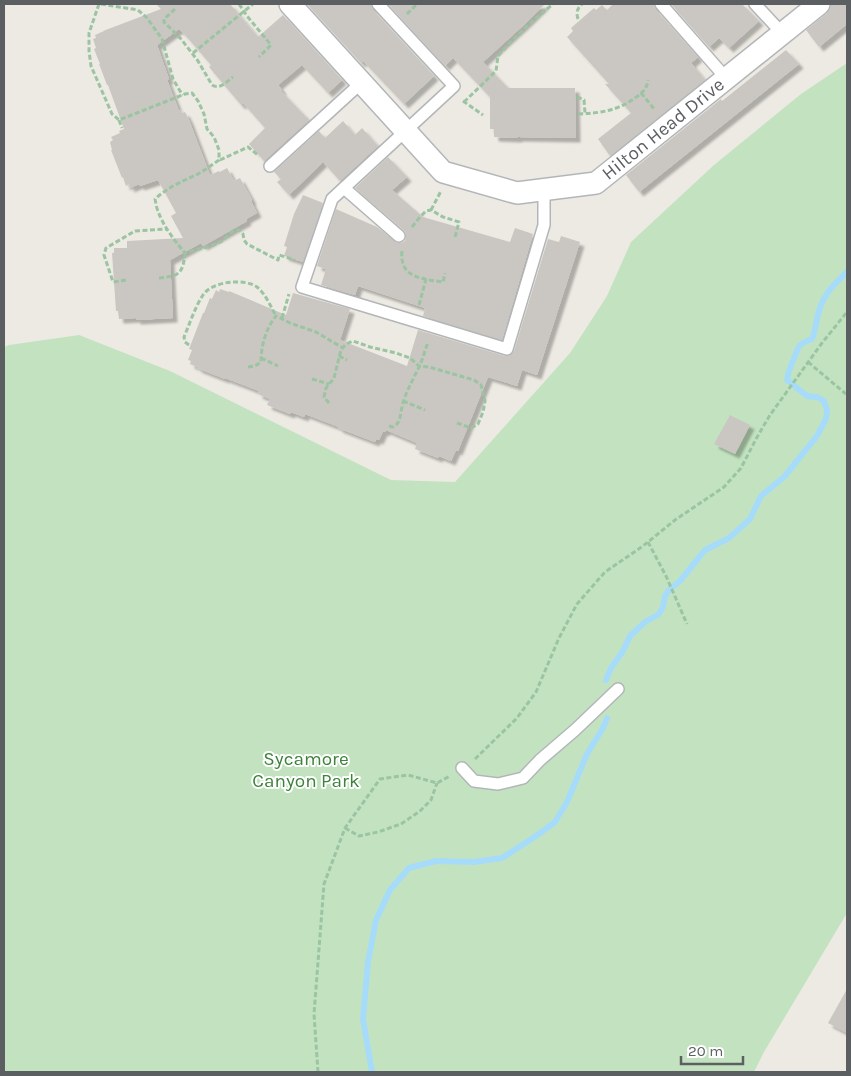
<svg xmlns="http://www.w3.org/2000/svg" width="851" height="1076" viewBox="0 0 851 1076" font-family="Karla,sans-serif">
  <style>
    .green { fill: #c3e3c0 }
    .lines { fill: none; stroke-linecap: round; stroke-linejoin: round }
    .stream { stroke: #a6dcfa; stroke-width: 6 }
    .building { fill: #cac7c2; filter: url(#shadow) }
    .lane-casing { stroke: #b3b6b9; stroke-width: 14 }
    .street-casing { stroke: #b3b6b9; stroke-width: 24 }
    .path { stroke: #9ac4a2; stroke-width: 3; stroke-dasharray: 5 2.5; stroke-linecap: butt }
    .lane { stroke: #fff; stroke-width: 11 }
    .street { stroke: #fff; stroke-width: 21 }
    .labels { text-anchor: middle; dominant-baseline: central; stroke-width: 4; stroke-linejoin: round; paint-order: stroke }
    .street-label { font-size: 19px; fill: #5b5f62; stroke: #fff }
    .park-label { font-size: 19px; fill: #3d823a; stroke: #fff }
  </style>
  <defs>
    <filter id="shadow"><feDropShadow dx="4.5" dy="4.5" stdDeviation="1" flood-color="#0004"/></filter>
  </defs>
  <rect width="100%" height="100%" fill="#edeae3"/>
  <path class="green" d="M847,63V913L764,1052L754,1072H4V347L9,345L79,335L170,371L391,480L455,482L570,353L607,296L631,242L714,165L801,94Z"/>
  <g class="lines">
    <g class="stream">
      <path d="M606,680L611,668L623,651L630,636L645,622L659,614L663,607L665,596L669,590L680,581L705,550L729,538L750,519L761,496L784,477L817,436L826,419L827,410L824,401L817,397L807,396L787,380C788,372 789,370 792,363C799,348 795,345 812,339C816,329 816,320 819,311C823,295 835,283 847,272"/>
      <path d="M372,1072L363,1019L368,962L376,920L390,890L409,868L436,861L474,862L502,858L536,836L555,822L567,802L587,754L603,728L607,718"/>
    </g>
  </g>
  <g class="building">
    <path d="M156,4H230L258,37L283,15L342,80L328,93L302,65L278,85L282,90L281,91L309,120L264,161L249,144L265,128L243,103L241,105L209,67L211,65L186,36L179,29L157,45L169,79L167,80L179,111L181,110L182,113L185,112L189,120L210,175L219,171L220,172L227,168L234,181L240,178L252,200L251,201L257,213L246,219L247,221L203,246L201,243L170,260L173,318L136,320V318L119,319L118,311H116L112,253H114V248H127V241L183,238L171,216L176,213L158,180L140,186L139,184L130,188L129,184L126,186L123,177L122,178L111,150H112L110,142L113,140L111,137L120,133L119,131L124,129L108,85H107L99,64H100L94,49L96,48L93,39L96,38L95,35L104,31H103L161,9Z"/>
    <path d="M307,4H371L372,9L434,76L404,104L363,61L361,63Z"/>
    <path d="M388,4H545L527,22L483,62L508,88H575L576,138L518,137V138L494,137V129H490V97L453,58L445,66Z"/>
    <path d="M613,4H654L655,9L698,57L691,63L705,80L610,156L598,139L631,113L605,84H609L567,37L573,31L571,28L594,8L596,10L602,5L607,10Z"/>
    <path d="M671,4H742L759,21L729,48L719,38L709,47Z"/>
    <path d="M831,4H847V24L819,47L806,30L827,13L830,9Z"/>
    <path d="M786,50L799,64L639,192L626,175L721,99L722,101Z"/>
    <path d="M343,121L355,135L362,128L378,146L340,181L323,162L289,195L277,182L281,179L274,172L319,131L325,138Z"/>
    <path d="M388,157L407,177L392,190L423,217L510,242L515,228L533,234L502,340L423,316L425,308L358,286L355,295L321,285L326,269L317,266L336,209L377,227L397,243H401L405,241L406,234L404,230L355,188Z"/>
    <path d="M303,195L323,203L303,262L284,256L287,247L284,246L294,214Z"/>
    <path d="M561,236L580,242L537,375L522,370L517,386L488,377L458,451L456,450L451,461L439,456L438,458L415,449L417,443L386,430L385,432L383,431L379,440L376,439L375,442L338,428L339,427L305,414L304,417L291,412L290,414L267,405L270,399L258,394L259,391L225,378V379L197,368L198,367L190,364L191,361L188,360L192,350L189,349L203,313H204L210,298L212,299L216,290L219,292L220,289L229,292V291L286,315L293,293L350,309L340,340L407,366L418,330L505,356H509L514,351L548,239L559,242Z"/>
    <path d="M730,415L750,425L735,454L714,444Z"/>
    <path d="M847,989V1033L828,1023Z"/>
  </g>
  <g class="lines">
    <g class="lane-casing">
      <g id="lane">
        <path d="M378,4L454,86L332,199L302,287L507,349L544,225V190"/>
        <path d="M661,4L726,78"/>
        <path d="M755,4L782,33"/>
        <path d="M270,166L361,83"/>
        <path d="M344,188L399,236"/>
        <path d="M462,768L474,781L498,784L523,778L540,760L575,730L618,689"/>
      </g>
    </g>
    <g class="street-casing">
      <g id="street">
        <path id="s1" d="M290,4L443,172L517,193L596,183L819,4"/>
      </g>
    </g>
    <g class="path">
      <path d="M99,4L89,33V51L91,66L112,114L119,120L185,94L192,93L198,101L204,114L207,129L214,137L219,150V160C212,165 205,170 198,174C183,181 168,187 155,199C156,203 156,207 158,211C163,226 175,241 185,253C195,249 212,247 220,242C226,239 230,231 236,230C241,230 240,231 243,234L244,240L247,244L278,260L279,255L295,260"/>
      <path d="M101,4L138,10L147,18L162,39L173,79L180,91L183,95"/>
      <path d="M239,4L247,16L271,45L259,57"/>
      <path d="M175,9L164,19V22L181,39L198,61L212,85C220,90 226,82 233,77"/>
      <path d="M407,14L417,4"/>
      <path d="M578,19C576,12 577,9 582,4"/>
      <path d="M193,53L253,4"/>
      <path d="M641,93L655,110"/>
      <path d="M577,97L584,100L585,113"/>
      <path d="M463,101L483,115"/>
      <path d="M464,102L496,71L498,56L509,44L527,26L553,4"/>
      <path d="M578,114C600,113 617,111 635,98C642,93 647,89 648,80"/>
      <path d="M119,120L122,128"/>
      <path d="M220,160L248,147L259,156"/>
      <path d="M431,210L441,191"/>
      <path d="M412,227L420,217L426,211L431,210L443,217L459,222L455,237"/>
      <path d="M402,251C399,278 423,279 443,282L445,273"/>
      <path d="M159,278C179,276 183,274 185,253"/>
      <path d="M126,280L113,282L104,255L106,248L135,231L167,229"/>
      <path d="M419,305L426,279"/>
      <path d="M282,318L289,294"/>
      <path d="M189,345L185,342L184,337C190,323 195,307 203,295C212,281 245,278 257,287C265,293 271,307 276,316"/>
      <path d="M339,356L347,360"/>
      <path d="M261,358L278,366"/>
      <path d="M808,362L846,394"/>
      <path d="M248,367L255,366L261,362C261,346 266,328 276,316L290,323L316,332L343,348"/>
      <path d="M312,379L329,384"/>
      <path d="M403,401L425,410"/>
      <path d="M329,403L324,397L326,388L334,378L341,350L346,344L353,341L370,347L396,353L410,358L419,366L429,367L474,380L481,385L485,401L483,412L478,424L471,428L457,423"/>
      <path d="M389,426L393,427C401,423 400,415 402,407C405,393 413,380 419,367C423,359 425,350 428,342"/>
      <path d="M648,542L666,576L687,624"/>
      <path d="M475,759L517,718L536,692L559,638L577,604L605,572L643,546L675,520L724,487L741,468L756,439L770,415L822,343L847,312"/>
      <path d="M345,828L359,836L378,832L401,824L420,811L431,800L437,783"/>
      <path d="M318,1072L314,1014L324,884L345,828L380,779L408,775L437,783L450,776"/>
    </g>
    <use href="#lane" class="lane"/>
    <use href="#street" class="street"/>
  </g>
  <g class="labels">
    <g class="street-label">
      <text stroke="none"><textPath href="#s1" startOffset="470">Hilton Head Drive</textPath></text>
    </g>
    <g class="park-label">
      <text x="306" y="759">Sycamore<tspan x="306" dy="22">Canyon Park</tspan></text>
    </g>
  </g>
  <rect width="851" height="1076" fill="none" stroke="#5b5f62" stroke-width="10"/>
  <path d="M681 1056v8h62v-8" fill="none" stroke="#5b5f62" stroke-width="2.5"/>
  <text x="688" y="1056" font-size="15" fill="#5b5f62" stroke="#ffffff" stroke-width="4" paint-order="stroke">20 m</text>
</svg>
